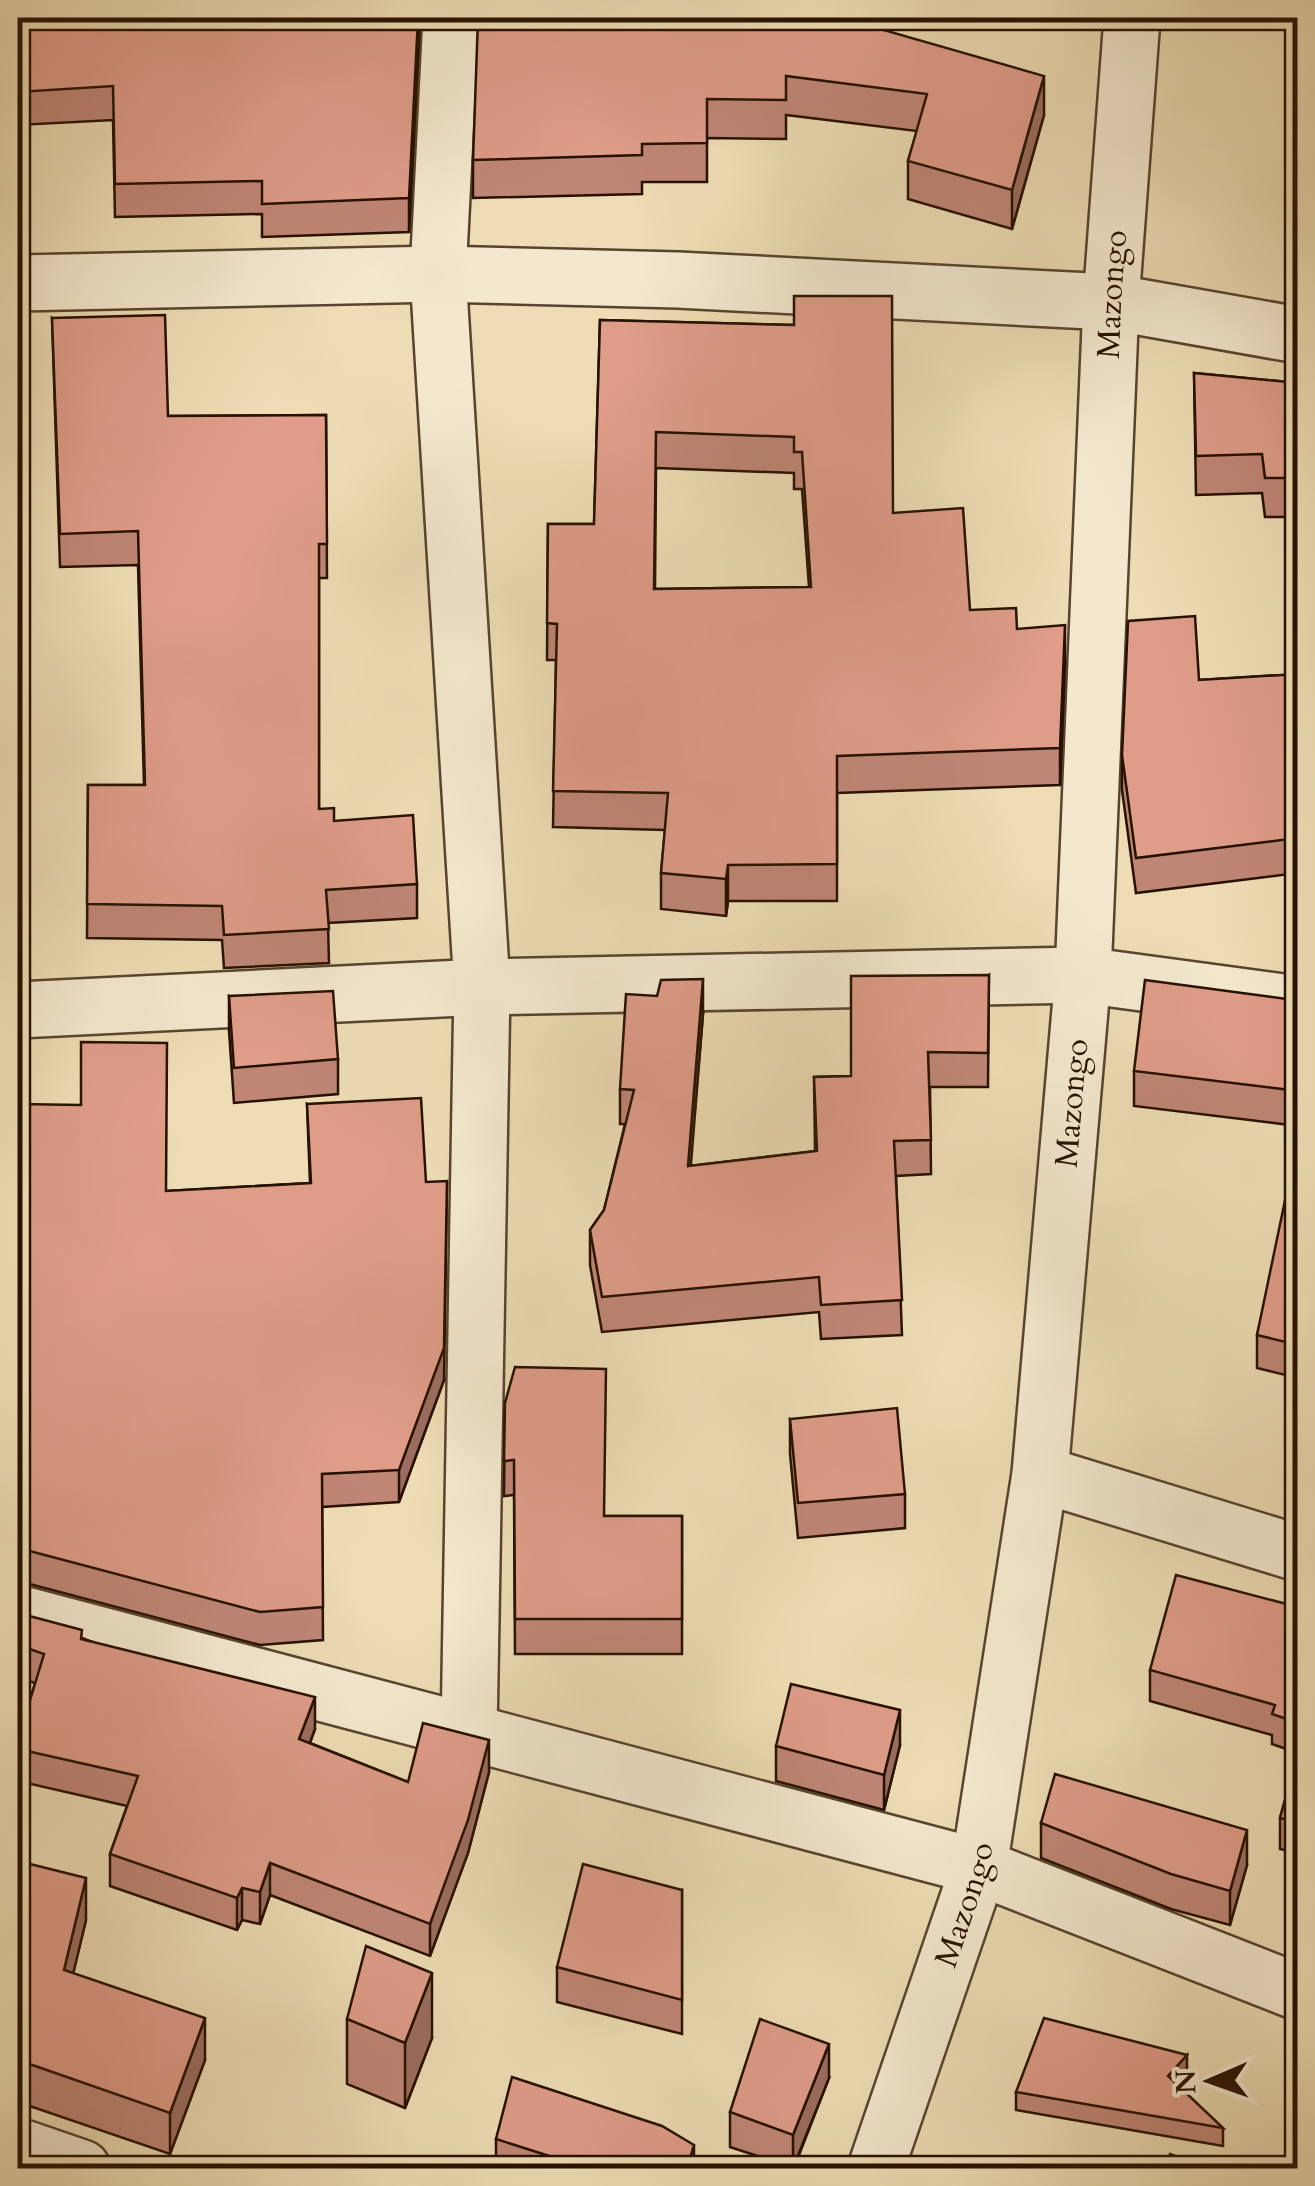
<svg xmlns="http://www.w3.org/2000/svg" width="1315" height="2186" viewBox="0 0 1315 2186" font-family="Cardo,serif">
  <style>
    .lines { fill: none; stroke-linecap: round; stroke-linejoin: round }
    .minor-casing { stroke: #58442e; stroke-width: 60 }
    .minor { stroke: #f3e8ce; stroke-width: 55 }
    .wall { fill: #bf8676; stroke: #271101; stroke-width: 2.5; fill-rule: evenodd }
    .shaded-wall { fill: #9b6d60; stroke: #271101; stroke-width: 2.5 }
    .building { fill: #de9c89; stroke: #271101; stroke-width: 2.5; fill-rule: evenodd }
    .labels { text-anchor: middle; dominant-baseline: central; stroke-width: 8; stroke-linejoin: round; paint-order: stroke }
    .street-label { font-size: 32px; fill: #271101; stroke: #f3e8ce }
  </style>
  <rect width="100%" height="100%" fill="#eddcb4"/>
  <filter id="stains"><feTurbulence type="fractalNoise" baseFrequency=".002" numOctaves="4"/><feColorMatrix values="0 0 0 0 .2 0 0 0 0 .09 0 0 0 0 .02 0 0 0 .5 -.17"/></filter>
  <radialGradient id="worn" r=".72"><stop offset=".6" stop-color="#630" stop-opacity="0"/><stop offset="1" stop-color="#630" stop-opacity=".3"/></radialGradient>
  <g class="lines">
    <g class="minor-casing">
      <g id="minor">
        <path d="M451,18L438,274L482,987L469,1733"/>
        <path d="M18,283L438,274L678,280L1111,302L1298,335"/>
        <path d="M18,1010L482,987L1083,975L1298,1004"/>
        <path d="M1040,1474L1298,1553"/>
        <path d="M18,1613L979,1867L1298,1992"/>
        <path d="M18,2146L82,2168"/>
        <path id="s1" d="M876,2168L979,1867L1040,1474L1083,975L1111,302L1132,18"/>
      </g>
    </g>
    <use href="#minor" class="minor"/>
  </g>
  <g class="wall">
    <path d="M18,18H420L409,232L262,237V214L115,217L113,120L18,125Z"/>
    <path d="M883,30L1044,115L1012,229L908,199V161L917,131L786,115V139L707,138V182H642V194L473,198V160Z"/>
    <path d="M52,318L168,416L326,415L327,578H319V809L417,884V918L328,923L329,963L224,968L222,940L87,938L88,785H144L138,565L60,567Z"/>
    <path d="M600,320L794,325L893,513L970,610L1017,629L1065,661L1060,785L837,793V901H728L726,916L661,909V873L665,830L553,827L556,660H547L548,524H594ZM656,468L794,473V489H802L809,587L655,589Z"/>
    <path d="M1194,373L1298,383V517H1265L1262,493L1196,495Z"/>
    <path d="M1298,674V873L1136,893L1122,790V755L1199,680Z"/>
    <path d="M989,975L988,1087H930L931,1174L896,1176L902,1335L821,1339L819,1312L602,1332L590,1265V1230L604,1210L625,1124H620V1089L703,1014L690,1166L815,1151L814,1077L851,1076Z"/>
    <path d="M229,996L338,1059V1094L234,1103L229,1031Z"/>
    <path d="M1298,999V1126L1134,1106V1071Z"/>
    <path d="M18,1104L166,1191L310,1183L307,1104L426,1182L444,1380L399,1502L322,1507L323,1640L260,1645L26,1583H18Z"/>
    <path d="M1298,1163V1378L1257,1368V1335Z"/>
    <path d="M505,1403L604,1516H682V1654H515L514,1495L504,1496Z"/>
    <path d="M790,1419L905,1494V1528L798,1538L790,1454Z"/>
    <path d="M1298,1607V1753L1272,1744V1735L1150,1701V1670Z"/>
    <path d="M18,1613L315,1729L310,1743L408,1782L489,1772L468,1853L430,1956L270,1895L260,1924L242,1920L237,1930L110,1886V1854L127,1806L18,1781V1740L35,1683L18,1677Z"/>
    <path d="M900,1745L884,1810L776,1781V1746Z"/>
    <path d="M1298,1753V1853L1280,1849V1818Z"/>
    <path d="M1041,1823L1247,1865L1230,1925L1171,1909L1041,1858Z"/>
    <path d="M18,1861L86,1920L73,1973L205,2060L170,2154L18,2102Z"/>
    <path d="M682,1890V2034L557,2002V1967Z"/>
    <path d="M347,2019L432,2038L405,2108L347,2084Z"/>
    <path d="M1187,2074L1177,2085L1223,2128V2146L1016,2110V2092Z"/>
    <path d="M829,2078L794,2168L730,2147V2112Z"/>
    <path d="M496,2139L694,2168H496Z"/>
  </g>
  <g class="shaded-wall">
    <path d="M418,18H420L409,232V198Z"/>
    <path d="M876,18H886L873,66V27Z"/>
    <path d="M1044,76V115L1012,229V190Z"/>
    <path d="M1065,625V661L1060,785V748Z"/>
    <path d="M728,865V901L726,916V879Z"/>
    <path d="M703,979V1014L688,1201V1166Z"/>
    <path d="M447,1181L444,1380L399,1502V1470Z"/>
    <path d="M315,1697V1729L299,1771V1739Z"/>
    <path d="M900,1710V1745L884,1810V1775Z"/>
    <path d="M489,1740V1772L468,1853L430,1956V1924Z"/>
    <path d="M1247,1830V1865L1230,1925V1891Z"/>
    <path d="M270,1863V1895L260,1924V1892Z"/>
    <path d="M86,1878V1920L64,2012V1970Z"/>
    <path d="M242,1888V1920L237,1930V1898Z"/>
    <path d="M432,1973V2038L405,2108V2043Z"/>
    <path d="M205,2018V2060L170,2154V2113Z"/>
    <path d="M829,2044V2078L793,2168V2135Z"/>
    <path d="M1187,2055V2074L1168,2095V2076Z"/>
    <path d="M694,2145V2168H687Z"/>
  </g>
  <g class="building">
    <path d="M18,18H418L409,198L262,204V181L115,184L113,86L18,92Z"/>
    <path d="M478,18H876L873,27L1044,76L1012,190L908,161L927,94L786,76V100L707,99V143L642,144V155L473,160Z"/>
    <path d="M794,296H892L893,513L963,508L970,610L1016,608L1017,629L1065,625L1060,748L837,756V864L728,865L726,879L661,873L668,793L553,791L557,624L547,623L548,524H594L600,320L794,325ZM656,432L794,437V452H802L811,587L654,589Z"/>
    <path d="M165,315L168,416L326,415L327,544H319V809L334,808V821L413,815L417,884L326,890L329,929L224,935L222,906L87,904L88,785H145L138,531L60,534L52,318Z"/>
    <path d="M1194,373L1298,383V478H1265L1262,454L1196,456Z"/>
    <path d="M1195,616L1199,680L1298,674V838L1136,858L1122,755L1128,621Z"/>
    <path d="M989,975L988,1053L928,1052L931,1140L894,1141L902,1300L821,1305L819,1277L602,1297L590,1230L604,1210L634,1090L620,1089L626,994L657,996L661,980L703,979L688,1166L817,1151L814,1077L851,1076V976Z"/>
    <path d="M1145,980L1294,1000L1298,999V1091L1134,1071Z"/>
    <path d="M333,991L338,1059L234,1068L229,996Z"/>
    <path d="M81,1042L167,1043L166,1191L311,1183L307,1104L421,1098L426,1182L447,1181L444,1348L399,1470L322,1474L323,1607L260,1612L26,1550H18V1104L81,1105Z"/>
    <path d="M1293,1162L1298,1163V1345L1257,1335Z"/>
    <path d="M515,1367L606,1369L604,1516H682V1619H515L514,1460L504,1461L505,1403Z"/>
    <path d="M897,1408L905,1494L798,1503L790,1419Z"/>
    <path d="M1176,1575L1298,1607V1723L1272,1714L1275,1705L1150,1670Z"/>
    <path d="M18,1613L82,1630L81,1639L315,1697L299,1739L408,1782L423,1723L489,1740L468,1820L430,1924L270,1863L260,1892L242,1888L237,1898L110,1854L138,1776L18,1749V1740L44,1654L18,1645Z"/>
    <path d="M791,1684L900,1710L884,1775L776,1746Z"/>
    <path d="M1298,1753V1823L1280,1818Z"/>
    <path d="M1055,1774L1247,1830L1230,1891L1171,1874L1041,1823Z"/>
    <path d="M18,1861L86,1878L64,1970L205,2018L170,2113L18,2060Z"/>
    <path d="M583,1864L682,1890V2000L557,1967Z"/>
    <path d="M366,1946L432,1973L405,2043L347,2019Z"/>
    <path d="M1044,2018L1187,2055L1168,2076L1223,2128L1016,2092Z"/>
    <path d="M760,2019L829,2044L793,2135L730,2112Z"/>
    <path d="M512,2077L662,2126L694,2145L687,2168H587L496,2139Z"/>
    <path d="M1170,2154L1207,2168H1165Z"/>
  </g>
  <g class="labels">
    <g class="street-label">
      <text stroke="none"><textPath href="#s1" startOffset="1898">Mazongo</textPath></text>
      <text stroke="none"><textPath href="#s1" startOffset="1088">Mazongo</textPath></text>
      <text stroke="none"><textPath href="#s1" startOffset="278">Mazongo</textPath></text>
    </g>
  </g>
  <rect width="1315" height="2186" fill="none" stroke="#eddcb4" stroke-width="60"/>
  <rect x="20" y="20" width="1275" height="2146" fill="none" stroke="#271101" stroke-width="5"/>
  <rect x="30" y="30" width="1255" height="2126" fill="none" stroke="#271101" stroke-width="2.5"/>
  <g transform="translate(1210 2081) rotate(268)" stroke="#f3e8ce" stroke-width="8" paint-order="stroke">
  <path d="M0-8L18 38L0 25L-18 38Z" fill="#271101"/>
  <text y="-15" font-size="28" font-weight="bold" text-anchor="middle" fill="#271101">N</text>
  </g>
  <rect width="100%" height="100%" filter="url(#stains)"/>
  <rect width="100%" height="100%" fill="url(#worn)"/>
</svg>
